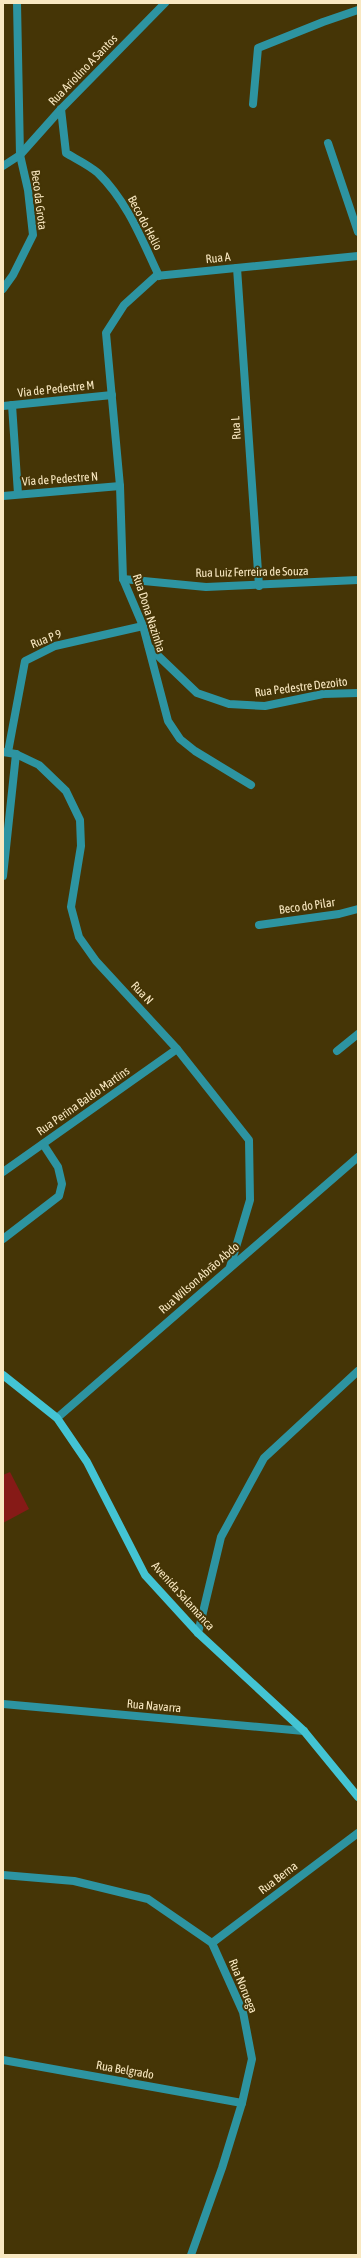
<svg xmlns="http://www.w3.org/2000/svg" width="361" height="2258" viewBox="0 0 361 2258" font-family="'Asap Condensed',sans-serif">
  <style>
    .green { fill: #861a17 }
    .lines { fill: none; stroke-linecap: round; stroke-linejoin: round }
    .lane { stroke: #2d94a1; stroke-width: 8 }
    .street { stroke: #2d94a1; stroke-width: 8 }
    .secondary { stroke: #43c4d4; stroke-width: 8 }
    .labels { text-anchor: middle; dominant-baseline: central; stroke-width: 4; stroke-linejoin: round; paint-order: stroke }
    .street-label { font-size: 12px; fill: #f9e8c1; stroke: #453506 }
  </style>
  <rect width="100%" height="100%" fill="#453506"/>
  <path class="green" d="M10,1472L29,1509L3,1523V1475Z"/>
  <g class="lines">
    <g class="lane">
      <path d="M61,109L66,153C76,159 89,165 98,173C127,201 142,240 159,276"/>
      <path d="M3,289L13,275L33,235L28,190L20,155"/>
      <path d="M8,752L25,661L55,646L143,626"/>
      <path d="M3,876L16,754"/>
      <path d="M259,925L339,914L358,909"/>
      <path d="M337,1051L358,1034"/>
      <path d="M3,1239L59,1196L62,1184L58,1167L43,1144"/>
    </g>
    <g class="street">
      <path d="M17,3L20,155"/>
      <path d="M253,104L258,48L323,22L358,10"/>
      <path d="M328,143L358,232"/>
      <path d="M3,166L20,155L61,109L165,3"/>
      <path d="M237,268L259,586"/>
      <path d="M12,405L18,494"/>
      <path d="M3,406L112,395"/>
      <path d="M3,496L120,486"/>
      <path d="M123,579L206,587L358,580"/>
      <path d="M149,647L197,693L229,704L265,706L323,694L358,693"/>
      <path d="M3,752L16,754L39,765L66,791L80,820L81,846L71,907L79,937L96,961L177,1049L249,1140L250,1200L230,1267"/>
      <path d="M251,785L195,751L180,739L168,721L143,626L123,579L120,486L106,333L124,305L156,276L358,256"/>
      <path d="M3,1172L177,1049"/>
      <path d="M57,1418L358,1157"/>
      <path d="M198,1633L221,1537L264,1458L358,1371"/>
      <path d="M3,1704L304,1731"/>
      <path d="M3,1875L74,1881L148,1899L212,1943L243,2012L252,2059L242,2103L222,2168L191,2255"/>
      <path d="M212,1943L358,1833"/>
      <path d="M3,2060L242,2103"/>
    </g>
    <path class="secondary" d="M3,1375L57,1418L87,1462L145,1575L198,1633L304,1731L358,1797"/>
  </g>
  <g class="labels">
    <g class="street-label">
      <text transform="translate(83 70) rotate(-46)">Rua Ariolino A Santos</text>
      <text transform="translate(39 200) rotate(83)">Beco da Grota</text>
      <text transform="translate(145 223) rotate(62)">Beco do Helio</text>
      <text transform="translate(218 258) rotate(-6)">Rua A</text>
      <text transform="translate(56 389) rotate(-6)">Vía de Pedestre M</text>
      <text transform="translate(236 428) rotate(-94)">Rua L</text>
      <text transform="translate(60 479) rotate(-4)">Vía de Pedestre N</text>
      <text transform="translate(252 572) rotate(-1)">Rua Luiz Ferreira de Souza</text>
      <text transform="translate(149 613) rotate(72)">Rua Dona Nazinha</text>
      <text transform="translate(46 639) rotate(-21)">Rua P 9</text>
      <text transform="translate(301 687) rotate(-7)">Rua Pedestre Dezoito</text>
      <text transform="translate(307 906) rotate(-8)">Beco do Pilar</text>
      <text transform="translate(142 993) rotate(47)">Rua N</text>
      <text transform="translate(83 1101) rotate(-35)">Rua Perina Baldo Martins</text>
      <text transform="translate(199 1278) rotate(-41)">Rua Wilson Abrão Abdo</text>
      <text transform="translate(183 1596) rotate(48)">Avenida Salamanca</text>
      <text transform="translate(154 1706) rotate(5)">Rua Navarra</text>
      <text transform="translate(278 1878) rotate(-37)">Rua Berna</text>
      <text transform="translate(243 1986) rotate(68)">Rua Noruega</text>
      <text transform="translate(125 2070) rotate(10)">Rua Belgrado</text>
    </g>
  </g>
  <rect width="361" height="2258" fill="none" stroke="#f9e8c1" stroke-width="8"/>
</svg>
